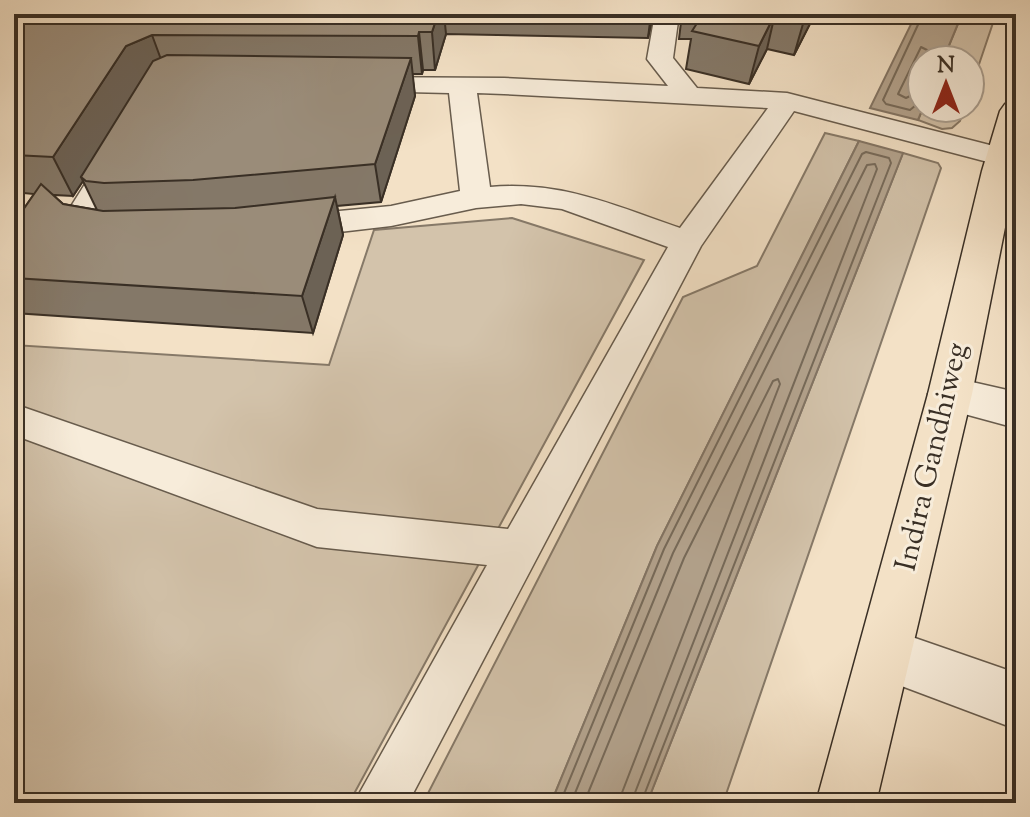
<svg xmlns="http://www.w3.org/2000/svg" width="1030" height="817" viewBox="0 0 1030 817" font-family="'Sorts Mill Goudy',serif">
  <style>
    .green { fill: #d3c3ab; stroke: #867968; stroke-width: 2 }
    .water { fill: #b4a48f; stroke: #837565; stroke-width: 2 }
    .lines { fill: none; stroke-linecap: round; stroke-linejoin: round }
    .shore { stroke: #766a5a; stroke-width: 2 }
    .service-casing { stroke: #685c4d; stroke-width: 3 }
    .minor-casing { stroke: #685c4d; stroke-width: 3 }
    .primary-casing { stroke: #392f25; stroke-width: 3 }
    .service { fill: #f7ecda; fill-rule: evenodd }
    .minor { fill: #f7ecda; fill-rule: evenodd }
    .primary { fill: #f3e1c6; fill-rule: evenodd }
    .wall { fill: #847868; stroke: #392f25; stroke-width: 2; fill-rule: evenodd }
    .shaded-wall { fill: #6c6255; stroke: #392f25; stroke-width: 2 }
    .building { fill: #9a8c79; stroke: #392f25; stroke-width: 2 }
    .labels { text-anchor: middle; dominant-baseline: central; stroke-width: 6; stroke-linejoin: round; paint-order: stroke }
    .street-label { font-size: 30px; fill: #392f25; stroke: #f7ecda }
  </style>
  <rect width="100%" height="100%" fill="#f3e1c6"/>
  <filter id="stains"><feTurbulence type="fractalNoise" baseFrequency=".0025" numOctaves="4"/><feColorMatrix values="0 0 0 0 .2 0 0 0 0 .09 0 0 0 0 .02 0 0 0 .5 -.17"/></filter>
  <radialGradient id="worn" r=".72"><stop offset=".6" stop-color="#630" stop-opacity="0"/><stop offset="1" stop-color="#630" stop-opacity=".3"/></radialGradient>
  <g class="green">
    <path d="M962,14H996L970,91V60H943Z"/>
    <path d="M923,108H964L960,121L952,128L942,129L918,120Z"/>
    <path d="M825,133L859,141L657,546L551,803H423L683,297L757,266Z"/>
    <path d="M903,153L938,163L941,168L723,803H647Z"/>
    <path d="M512,218L644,260L349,803H14V345L329,365L374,230Z"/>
  </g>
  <g class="water">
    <path d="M916,14H962L943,60H922L923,108L918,120L870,108Z"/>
    <path d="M859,141L903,153L647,803H551L657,546Z"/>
  </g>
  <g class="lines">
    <g class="shore">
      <path d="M922,90L906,98L898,94L921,47L927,50L926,60"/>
      <path d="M922,100L910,110L886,104L883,100L923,14"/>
      <path d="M560,803L664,549L862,154L866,152L889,158L891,163L641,803"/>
      <path d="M571,803L673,553L867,165L875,164L877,169L631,803"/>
      <path d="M584,803L684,558L773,381L778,379L780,384L618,803"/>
    </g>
    <g class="service-casing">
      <g id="service">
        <path d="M655,14H679L673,58L697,88L787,93L1013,151L1016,160L1003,166L794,111L701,246L408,803H354L487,565L317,547L14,435V404L317,509L508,529L668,247L562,209L521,204L476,208L391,226L288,238L277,235L272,227L277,219L288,216L391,206L460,191L449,93L364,91L355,89L351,83L355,77L504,78L668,86L647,59ZM477,93L504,94L768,108L680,228C613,205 562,181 490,187Z"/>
        <path d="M117,146L127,149L132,155L96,216L104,222L126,226L131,234L126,242C103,248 76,240 63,219L107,149Z"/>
      </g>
    </g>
    <g class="minor-casing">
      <g id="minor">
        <path d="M950,377L1016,392V428L935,406L928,394L935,382Z"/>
        <path d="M886,628L1016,673V729L867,673L859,654L867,635Z"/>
      </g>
    </g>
    <g class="primary-casing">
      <path id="primary" d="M1016,101V172L972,394L876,803H816L928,394L982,171L1000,111L1005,104Z"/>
    </g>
    <use href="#service" class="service"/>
    <use href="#minor" class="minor"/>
    <use href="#primary" class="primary"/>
  </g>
  <g class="wall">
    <path d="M14,14H653L648,38L446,34L435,70H423L422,74H412L415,96L381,202L337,206L343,235L313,333L14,313V223L34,194L14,192ZM83,181L97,210L63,204L53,195L73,196Z"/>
    <path d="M682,14H815L794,55L767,49L749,84L686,69L691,39H679Z"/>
  </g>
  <g class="shaded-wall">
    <path d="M438,14H444L446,34L435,70L432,32Z"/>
    <path d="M651,14H653L648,38Z"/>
    <path d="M775,14L767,49L749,84L759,46Z"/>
    <path d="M807,14H815L794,55L805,17Z"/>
    <path d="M419,32L423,70L422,74L418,36Z"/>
    <path d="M152,35L166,73L81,177L83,181L73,196L53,157L126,46Z"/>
    <path d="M411,58L415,96L381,202L375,164Z"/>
    <path d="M335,197L343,235L313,333L302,296Z"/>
  </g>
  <g class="building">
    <path d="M14,14H438L432,32H419L418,36L152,35L126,46L53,157L14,155Z"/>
    <path d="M703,14H775L759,46L692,31Z"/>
    <path d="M790,14H807L805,17Z"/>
    <path d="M167,55L411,58L375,164L193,180L104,183L86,181L81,177L153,61Z"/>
    <path d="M41,184L63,204L103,211L235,208L335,197L302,296L14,278V223Z"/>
  </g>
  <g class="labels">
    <g class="street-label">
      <text transform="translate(933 457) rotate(-77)">Indira Gandhiweg</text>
    </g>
  </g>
  <rect width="1030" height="817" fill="none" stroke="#f3e1c6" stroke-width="48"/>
  <rect x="16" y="16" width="998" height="785" fill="none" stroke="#392f25" stroke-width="4"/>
  <rect x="24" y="24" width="982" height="769" fill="none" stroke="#392f25" stroke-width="2"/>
  <g transform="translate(946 84)"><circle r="38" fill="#f7ecda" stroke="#aba092" stroke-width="2"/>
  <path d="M0-6L14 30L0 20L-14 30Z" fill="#8f2418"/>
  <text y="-12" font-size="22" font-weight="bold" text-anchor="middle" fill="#392f25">N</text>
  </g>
  <rect width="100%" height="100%" filter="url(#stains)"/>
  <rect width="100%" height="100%" fill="url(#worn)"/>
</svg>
